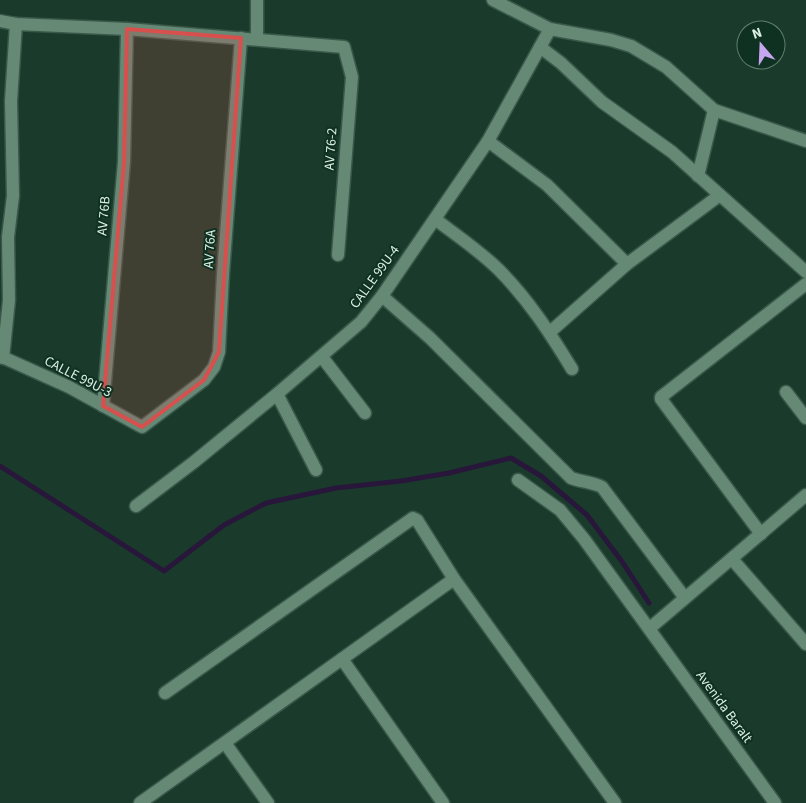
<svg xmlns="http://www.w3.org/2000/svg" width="806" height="803" viewBox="0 0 806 803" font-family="'Source Sans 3',sans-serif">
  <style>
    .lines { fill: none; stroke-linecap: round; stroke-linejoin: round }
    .stream { stroke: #28163b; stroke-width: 5 }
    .minor-casing { stroke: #3a584a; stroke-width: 15 }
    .minor { stroke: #668976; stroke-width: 12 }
    .marked { fill: #d7504e; fill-opacity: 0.2; stroke: #d7504e; stroke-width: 4; stroke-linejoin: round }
    .labels { text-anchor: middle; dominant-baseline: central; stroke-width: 4; stroke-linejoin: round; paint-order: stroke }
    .street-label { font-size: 14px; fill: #ddf0e5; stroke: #0f3121 }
  </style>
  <rect width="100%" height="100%" fill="#1a3b2b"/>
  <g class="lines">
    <path class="stream" d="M0,466L164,571L224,525L266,503L336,488L401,481L449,473L511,458L541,476L587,515L623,563L649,603"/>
    <g class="minor-casing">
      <g id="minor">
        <path d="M493,0L550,29L611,40L631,46L666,67L714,110L806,141"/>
        <path d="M0,21L16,24L127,29L344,47L352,77L338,255"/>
        <path d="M257,39V0"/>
        <path d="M540,47L561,63L602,102L672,152L806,272"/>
        <path d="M488,141L547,185L627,264"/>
        <path d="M698,176L714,110"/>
        <path d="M435,219C456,235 480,251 499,270C528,299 550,333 572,369"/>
        <path d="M382,296L430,338L571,478C582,482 592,482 602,487L685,598"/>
        <path d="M550,332L627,264L720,195"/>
        <path d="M0,356L69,387L142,427L204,380L214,367L219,352L223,274L241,38"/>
        <path d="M322,357L365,413"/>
        <path d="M3,358L9,300L8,237L13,196L11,101L16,24"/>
        <path d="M786,392L806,418"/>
        <path d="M277,394L316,470"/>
        <path d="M103,406L124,162L127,29"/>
        <path d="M518,480L560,510L584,539L775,803"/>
        <path d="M136,506L194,462L277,394L361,322L382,296L488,141L550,29"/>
        <path d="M761,534L661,399V397L806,284"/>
        <path d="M732,559L806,644"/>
        <path d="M650,628L806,495"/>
        <path d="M342,659L443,803"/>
        <path d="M165,693L413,518L417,520L454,579L615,803"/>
        <path d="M225,743L268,803"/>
        <path d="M140,803L454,579"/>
      </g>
    </g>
    <use href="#minor" class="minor"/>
  </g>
  <path class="marked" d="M127,29L241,38L219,352L204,380L142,427L103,406L124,162Z"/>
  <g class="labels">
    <g class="street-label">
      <text transform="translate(331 149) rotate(-86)">AV 76-2</text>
      <text transform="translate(104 216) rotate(-85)">AV 76B</text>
      <text transform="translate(210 249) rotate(-86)">AV 76A</text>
      <text transform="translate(375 277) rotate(-54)">CALLE 99U-4</text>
      <text transform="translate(78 377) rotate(27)">CALLE 99U-3</text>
      <text transform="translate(724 707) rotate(54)">Avenida Baralt</text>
    </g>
  </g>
  <g transform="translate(761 45) rotate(341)"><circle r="24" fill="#0f3121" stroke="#617d6f"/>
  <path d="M0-4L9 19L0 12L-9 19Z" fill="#c7a6f0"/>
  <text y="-8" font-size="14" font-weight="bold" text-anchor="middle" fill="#ddf0e5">N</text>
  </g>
</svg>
